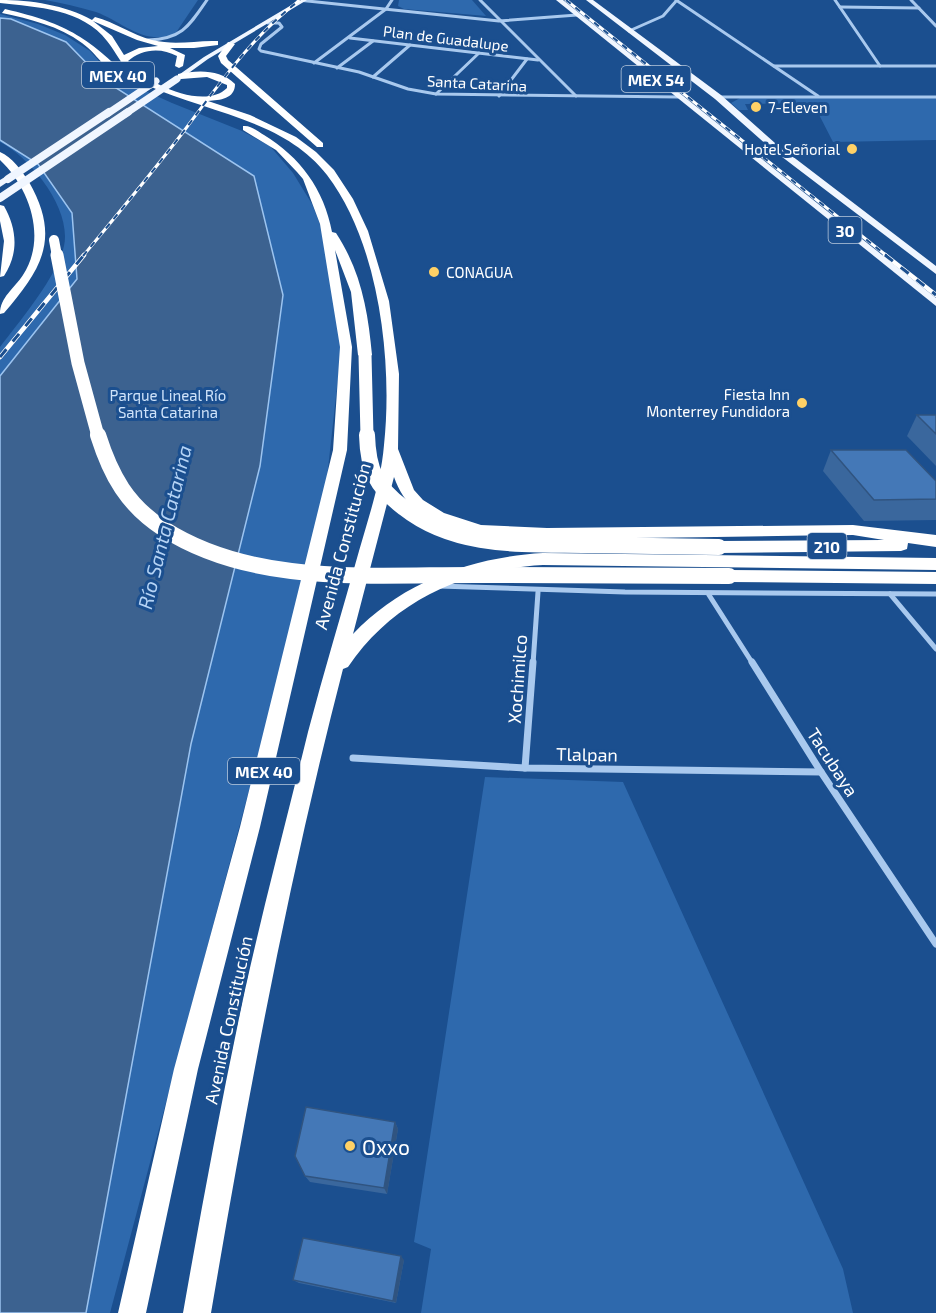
<svg xmlns="http://www.w3.org/2000/svg" width="936" height="1313" viewBox="0 0 936 1313" font-family="'Exo 2',sans-serif">
  <style>
    .green { fill: #2e69ad }
    .water { fill: #3c6290; stroke: #9cc4f0; stroke-width: 1.5 }
    .lines { fill: none; stroke-linecap: round; stroke-linejoin: round }
    .street-far2 { stroke: #a9c9ee; stroke-width: 3 }
    .street-far1 { stroke: #a9c9ee; stroke-width: 5 }
    .street { stroke: #a9c9ee; stroke-width: 7 }
    .primary { fill: #f0f6ff; fill-rule: evenodd }
    .highway { fill: #fff; fill-rule: evenodd }
    .rail-far1-casing { stroke: #fff; stroke-width: 3 }
    .rail-casing { stroke: #fff; stroke-width: 4.5 }
    .rail-far1 { stroke: #1b4f8f; stroke-width: 2; stroke-dasharray: 6; stroke-linecap: butt }
    .rail { stroke: #1b4f8f; stroke-width: 3; stroke-dasharray: 10; stroke-linecap: butt }
    .primary-bridge-far1 { stroke: #f0f6ff; stroke-width: 7 }
    .primary-bridge { stroke: #f0f6ff; stroke-width: 8 }
    .highway-bridge-far2 { stroke: #fff; stroke-width: 10 }
    .highway-bridge-far1 { stroke: #fff; stroke-width: 13 }
    .highway-bridge { stroke: #fff; stroke-width: 16 }
    .wall { fill: #3a679d }
    .shaded-wall { fill: #305480 }
    .building { fill: #4478b7; stroke: #305480; stroke-width: 1.5 }
    .poi-dot { fill: #ffd166; stroke: #1b4f8f; stroke-width: 2 }
    .labels { text-anchor: middle; dominant-baseline: central; stroke-width: 6; stroke-linejoin: round; paint-order: stroke }
    .far-street-label { font-size: 15px; fill: #fff; stroke: #1b4f8f }
    .far-poi-label { font-size: 15px; fill: #fff; stroke: #1b4f8f; text-anchor: start }
    .far-park-label { font-size: 15px; fill: #cfe3fa; stroke: #1b4f8f }
    .shield { fill: #1b4f8f; stroke: #bbcadd; stroke-width: 1.5 }
    .shield-label { font-size: 16px; font-weight: bold; fill: #fff }
    .street-label { font-size: 18px; fill: #fff; stroke: #1b4f8f }
    .water-label { font-size: 20px; font-style: italic; fill: #b5d3f5; stroke: #1b4f8f }
    .near-poi-label { font-size: 21px; fill: #fff; stroke: #1b4f8f; text-anchor: start }
  </style>
  <rect width="100%" height="100%" fill="#1b4f8f"/>
  <g class="green">
    <path d="M45,0H198L175,34C144,46 123,22 96,12C79,7 62,3 45,0Z"/>
    <path d="M399,0H472L486,16L404,9L398,6Z"/>
    <path d="M0,14L38,24L65,35L90,51L106,69L130,84L172,103L242,131L270,146L293,173L312,204L323,232L342,342L321,532L252,779L110,1313H0V347C19,322 57,277 64,246C72,209 31,158 0,142Z"/>
    <path d="M740,98H936V140L833,142L813,103L745,104L748,110H739L731,103Z"/>
    <path d="M485,777L623,782L843,1269L853,1313H421L431,1249L414,1242Z"/>
  </g>
  <path class="water" d="M0,18L11,19L66,42L102,79L254,176L283,295L260,466L191,744L86,1313H0V376L77,279L72,213L38,164L0,140Z"/>
  <g class="lines">
    <g class="street-far2">
      <path d="M298,0L499,21L577,15"/>
      <path d="M480,0L576,96"/>
      <path d="M676,0L818,96"/>
      <path d="M835,0L880,66"/>
      <path d="M911,0L936,26"/>
      <path d="M840,7L919,8"/>
      <path d="M268,23H279L282,27L261,44L259,49L261,51L359,72L408,89L436,94L678,97"/>
      <path d="M629,31L663,16L677,0"/>
      <path d="M350,38L538,60"/>
      <path d="M148,40C182,39 189,26 207,0"/>
      <path d="M314,63L386,9L392,0"/>
      <path d="M774,66H936"/>
      <path d="M337,68L373,41"/>
      <path d="M373,77L410,45"/>
      <path d="M436,94L479,53"/>
      <path d="M499,96L527,59"/>
      <path d="M718,97H936"/>
    </g>
    <g class="street-far1">
      <path d="M439,586L625,592L936,594"/>
      <path d="M890,594L936,649"/>
      <path d="M709,595L753,664"/>
      <path d="M533,664L538,592"/>
    </g>
    <g class="street">
      <path d="M752,662L821,772L936,944"/>
      <path d="M353,758L525,768L821,772"/>
      <path d="M525,768L533,662"/>
    </g>
    <g class="primary">
      <path d="M300,0H307L208,59L179,80L173,79L204,57Z"/>
      <path d="M556,0H563L936,298V306Z"/>
      <path d="M586,0H593L721,95L775,143L936,266V274L769,147L715,99Z"/>
      <path d="M5,177L12,179L0,187V180Z"/>
    </g>
    <g class="highway">
      <path d="M0,0C31,0 65,5 92,20L95,17C115,22 132,35 152,40C177,46 195,40 218,41V45L194,48H170L185,55L183,66L179,68L175,66L177,56C161,47 141,49 128,61C144,83 204,111 227,88V85L207,77L181,79L178,78V74C198,70 220,69 235,84C235,99 220,100 208,101L250,115L296,137L316,152L334,170L353,199L368,231L389,301L399,374L398,449L414,490L423,500L444,513L481,525L547,528L853,525L936,535V547L908,543L907,549L901,551L719,553L713,551L711,547L713,543L719,541L884,540L853,535C780,536 707,537 634,538C576,538 483,547 431,520C412,510 401,497 394,477L353,634C402,582 472,557 543,553L936,558V570L543,565C465,569 393,600 348,667L343,669C288,881 248,1096 211,1313H183C202,1205 222,1097 245,990C264,904 287,818 308,732C324,671 342,612 359,551C369,516 381,481 384,445C393,361 379,243 327,175C284,119 207,113 147,85C125,74 121,59 107,41C83,9 37,7 0,3ZM93,21L137,40L158,46L139,48L124,55L112,36Z"/>
      <path d="M5,9C69,24 89,38 135,84L131,87C111,79 99,55 82,43C59,26 30,19 2,13Z"/>
      <path d="M228,42L235,44L226,56L228,60L323,143V147H317L221,63L218,56Z"/>
      <path d="M243,126C251,125 257,131 264,135C300,157 324,189 332,232L336,233C361,271 368,311 372,355L365,359L358,355L351,292L335,250L352,347L347,450L260,827L198,1069L146,1313H118L174,1069L240,827L333,450L340,347L320,224L303,179L297,172L276,150L243,130Z"/>
      <path d="M0,152C12,157 22,171 29,182C61,238 42,269 4,313L0,314C0,297 14,289 23,275C47,238 30,188 0,160Z"/>
      <path d="M0,205L4,206C17,229 19,253 4,276L0,277L4,241L0,221Z"/>
      <path d="M729,570L936,572V584L729,582L723,580L721,576L723,572Z"/>
    </g>
    <g class="rail-far1-casing">
      <g id="rail-far1">
        <path d="M566,0L887,256"/>
        <path d="M83,256C117,215 152,173 184,131C220,83 252,36 300,0"/>
      </g>
    </g>
    <g class="rail-casing">
      <g id="rail">
        <path d="M885,255L936,295"/>
        <path d="M0,357L84,255"/>
      </g>
    </g>
    <use href="#rail-far1" class="rail-far1"/>
    <use href="#rail" class="rail"/>
    <g class="primary-bridge-far1">
      <path d="M107,114L156,81"/>
      <path d="M125,114L177,79"/>
    </g>
    <g class="primary-bridge">
      <path d="M8,179L109,112"/>
      <path d="M0,198L128,112"/>
    </g>
    <path class="highway-bridge-far2" d="M54,240L57,256"/>
    <g class="highway-bridge-far1">
      <path d="M57,255L78,363L98,436"/>
      <path d="M365,355L367,436"/>
    </g>
    <g class="highway-bridge">
      <path d="M98,435C111,476 127,505 164,529C256,588 379,574 484,575C565,575 647,576 729,576"/>
      <path d="M367,435C368,470 376,487 404,508C456,549 524,544 587,545C631,546 675,546 719,547"/>
    </g>
  </g>
  <g class="wall">
    <path d="M917,415H936V466L907,436Z"/>
    <path d="M831,450L936,481V520L864,521L823,471Z"/>
    <path d="M395,1122L398,1129L387,1194L310,1182L305,1176Z"/>
    <path d="M404,1260L396,1303L299,1283L293,1280Z"/>
  </g>
  <g class="shaded-wall">
    <path d="M395,1122L398,1129L387,1194L384,1188Z"/>
    <path d="M401,1256L404,1260L396,1303L393,1301Z"/>
  </g>
  <g class="building">
    <path d="M917,415H936V434Z"/>
    <path d="M831,450H906L936,481V499L874,500Z"/>
    <path d="M306,1107L395,1122L384,1188L305,1176L295,1156Z"/>
    <path d="M303,1238L401,1256L393,1301L293,1280Z"/>
  </g>
  <g class="poi-dot">
    <circle cx="756" cy="107" r="6"/>
    <circle cx="852" cy="149" r="6"/>
    <circle cx="434" cy="272" r="6"/>
    <circle cx="802" cy="403" r="6"/>
    <circle cx="350" cy="1146" r="6"/>
  </g>
  <g class="labels">
    <g class="far-street-label">
      <text transform="translate(446 38) rotate(7)">Plan de Guadalupe</text>
      <text transform="translate(477 83) rotate(3)">Santa Catarina</text>
    </g>
    <g class="far-poi-label">
      <text x="768" y="107">7-Eleven</text>
      <text x="840" y="149" text-anchor="end">Hotel Señorial</text>
      <text x="446" y="272">CONAGUA</text>
      <text x="790" y="394" text-anchor="end">Fiesta Inn<tspan x="790" dy="17">Monterrey Fundidora</tspan></text>
    </g>
    <g class="far-park-label">
      <text x="168" y="395">Parque Lineal Río<tspan x="168" dy="17">Santa Catarina</tspan></text>
    </g>
    <g class="shield">
      <rect x="82" y="62" width="72" height="26" rx="4.5"/>
      <rect x="621.5" y="66" width="69" height="26" rx="4.5"/>
      <rect x="828.5" y="217" width="33" height="26" rx="4.5"/>
      <rect x="807.5" y="533" width="39" height="26" rx="4.5"/>
      <rect x="228" y="758" width="72" height="26" rx="4.5"/>
    </g>
    <g class="shield-label">
      <text x="118" y="75">MEX 40</text>
      <text x="656" y="79">MEX 54</text>
      <text x="845" y="230">30</text>
      <text x="827" y="546">210</text>
      <text x="264" y="771">MEX 40</text>
    </g>
    <g class="street-label">
      <text transform="translate(342 546) rotate(-75)">Avenida Constitución</text>
      <text transform="translate(517 679) rotate(-86)">Xochimilco</text>
      <text transform="translate(587 754) rotate(1)">Tlalpan</text>
      <text transform="translate(833 762) rotate(57)">Tacubaya</text>
      <text transform="translate(228 1020) rotate(-78)">Avenida Constitución</text>
    </g>
    <g class="water-label">
      <text transform="translate(164 527) rotate(-76)">Río Santa Catarina</text>
    </g>
    <g class="near-poi-label">
      <text x="362" y="1146">Oxxo</text>
    </g>
  </g>
</svg>
